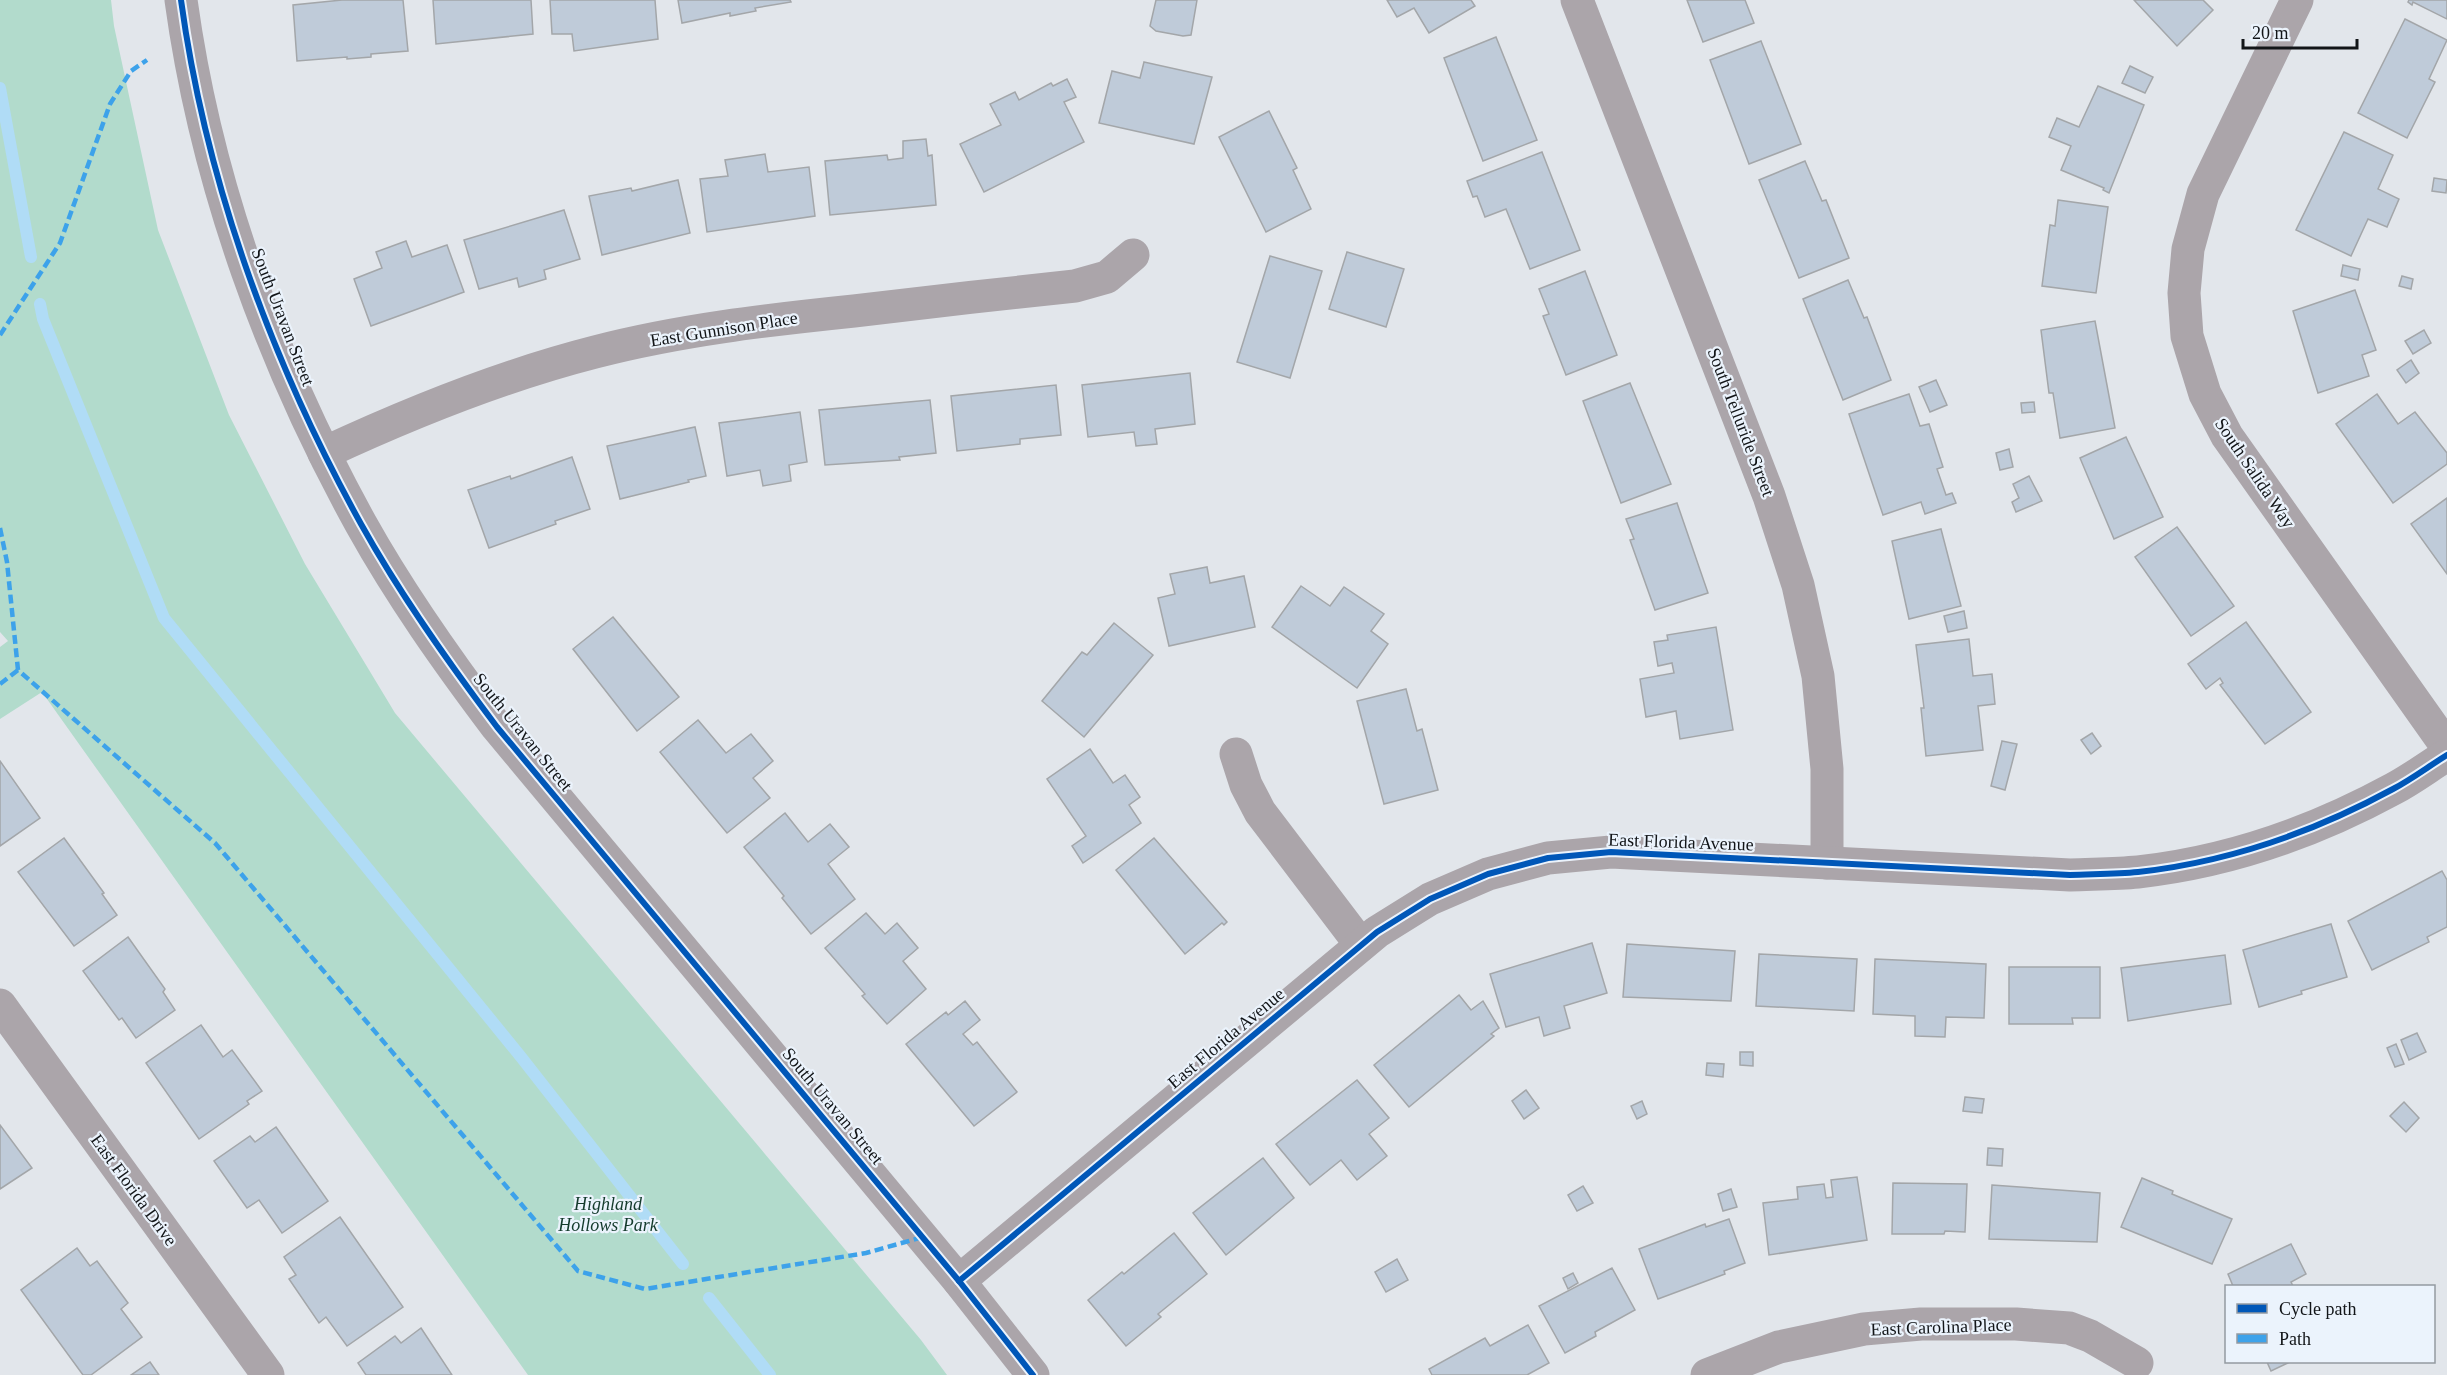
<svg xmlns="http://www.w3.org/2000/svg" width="2447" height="1375" viewBox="0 0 2447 1375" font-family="'Times New Roman',serif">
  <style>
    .green { fill: #b2dbcc }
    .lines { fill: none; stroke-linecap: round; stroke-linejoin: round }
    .stream { stroke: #b0dcf6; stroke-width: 12 }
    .building { fill: #bfcbd9; stroke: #a3a6a9; stroke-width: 1.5 }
    .minor { stroke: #aba5aa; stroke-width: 33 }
    .quiet { stroke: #3da2ea; stroke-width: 4.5; stroke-dasharray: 9 4.5; stroke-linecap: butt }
    .cycleway-casing { stroke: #ebf3fc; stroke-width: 10 }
    .cycleway { stroke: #0057b8; stroke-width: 6 }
    .labels { text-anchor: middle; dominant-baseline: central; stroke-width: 4.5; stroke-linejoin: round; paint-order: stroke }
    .street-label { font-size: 18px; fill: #121518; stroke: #ebf3fc }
    .park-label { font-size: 18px; font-style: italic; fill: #143b2c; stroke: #ebf3fc }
  </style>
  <rect width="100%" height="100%" fill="#e2e6eb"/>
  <path class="green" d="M0,0H111L114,26L158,230L229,415L305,564L395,713L921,1340L947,1375H528L42,692L0,719V647L8,641L0,632Z"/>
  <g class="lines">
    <g class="stream">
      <path d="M0,88L31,257"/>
      <path d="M40,304L43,319L164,618L521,1057L683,1264"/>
      <path d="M709,1298L770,1375"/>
    </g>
  </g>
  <g class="building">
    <path d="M342,0H403L408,51L371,54V57L347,59V57L297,61L293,5Z"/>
    <path d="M433,0H531L533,34L436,44Z"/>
    <path d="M550,0H655L658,39L574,51L572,34H552Z"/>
    <path d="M678,0H790L791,2L755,8L756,11L730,16V13L682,23Z"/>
    <path d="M1156,0H1197L1191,35L1183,36L1156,31L1150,26Z"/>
    <path d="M1387,0H1471L1475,6L1429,33L1414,8L1397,17Z"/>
    <path d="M1687,0H1745L1754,23L1703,42Z"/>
    <path d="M2134,0H2203L2213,10L2177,46Z"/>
    <path d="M2409,0H2447V19L2413,2L2412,5L2408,2Z"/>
    <path d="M2405,19L2447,40L2429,79L2435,82L2407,138L2358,113Z"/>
    <path d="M1496,37L1537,140L1483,161L1444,58Z"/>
    <path d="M1761,41L1801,144L1749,164L1710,60Z"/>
    <path d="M1144,62L1212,77L1194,144L1099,123L1112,71L1140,78Z"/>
    <path d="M2130,66L2153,77L2145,93L2122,83Z"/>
    <path d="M1067,79L1076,97L1064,102L1084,142L984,192L960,144L1001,125L990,104L1015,92L1019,100L1051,83L1053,86Z"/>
    <path d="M2098,86L2144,105L2109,193L2103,190L2104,188L2061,170L2071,146L2049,137L2057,118L2079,127Z"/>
    <path d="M1269,111L1297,168L1293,170L1311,209L1266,232L1219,137Z"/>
    <path d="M2344,132L2393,155L2378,189L2399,199L2387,227L2368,219L2351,256L2296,230Z"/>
    <path d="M926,139L928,156L932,155L936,205L830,215L825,161L887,155L888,160L903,158V141Z"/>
    <path d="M1542,152L1580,250L1530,269L1506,209L1485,217L1477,196L1473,197L1467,181Z"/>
    <path d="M765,154L768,172L809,167L815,216L707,232L700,179L728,176L725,160Z"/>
    <path d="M1805,161L1822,201L1826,200L1849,258L1799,278L1759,180Z"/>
    <path d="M2434,178L2447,180L2446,193L2432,191Z"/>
    <path d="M678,180L690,233L602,255L589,196L631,188L632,191Z"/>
    <path d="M2058,200L2108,207L2096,293L2042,286L2050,225L2055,226Z"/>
    <path d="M564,210L580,259L544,270L546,279L519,287L517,278L479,289L464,240Z"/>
    <path d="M406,241L412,257L447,245L464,292L371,326L354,279L382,268L376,252Z"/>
    <path d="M1347,252L1404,269L1386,327L1329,309Z"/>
    <path d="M1270,256L1322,271L1290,378L1237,362Z"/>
    <path d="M2343,265L2360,269L2358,280L2341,276Z"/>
    <path d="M1585,271L1617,355L1566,375L1543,316L1549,314L1539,289Z"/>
    <path d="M2402,276L2413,279L2411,289L2399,286Z"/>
    <path d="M1848,280L1864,318L1867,317L1891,380L1843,400L1803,299Z"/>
    <path d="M2355,290L2376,350L2362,355L2369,376L2318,393L2293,311Z"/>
    <path d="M2095,321L2115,428L2060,438L2053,393H2049L2041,330Z"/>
    <path d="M2424,330L2431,343L2413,354L2405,341Z"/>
    <path d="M2411,360L2419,373L2406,383L2397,370Z"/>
    <path d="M1190,373L1195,424L1155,429L1157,444L1136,446L1134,432L1088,437L1082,385Z"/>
    <path d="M1936,380L1947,405L1930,412L1919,387Z"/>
    <path d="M1630,383L1671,484L1621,503L1583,401Z"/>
    <path d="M1056,385L1061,435L1020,439V444L957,451L951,396Z"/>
    <path d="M1909,394L1920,426L1929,424L1943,467L1937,469L1946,495L1952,493L1956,503L1925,514L1921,502L1883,515L1849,414Z"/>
    <path d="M2377,394L2398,424L2415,412L2447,453V464L2393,503L2336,424Z"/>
    <path d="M930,400L936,453L899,457L900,460L825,465L819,410Z"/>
    <path d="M2034,402L2035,412L2022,413L2021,403Z"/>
    <path d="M800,412L807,462L789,465L791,481L763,486L760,470L727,476L719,423Z"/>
    <path d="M695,427L706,476L688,480L689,482L620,499L607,446Z"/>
    <path d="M2126,437L2163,517L2114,539L2080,458Z"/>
    <path d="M2009,449L2013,467L2000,470L1996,453Z"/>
    <path d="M572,457L590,509L555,521L556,524L489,548L468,490L510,476L511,479Z"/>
    <path d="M2029,476L2042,501L2016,512L2012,502L2019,498L2013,484Z"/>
    <path d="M2447,498V574L2411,524Z"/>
    <path d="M1677,503L1708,593L1655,610L1630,540L1634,539L1626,519Z"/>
    <path d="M2177,527L2234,606L2191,636L2135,557Z"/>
    <path d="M1941,529L1961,606L1909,619L1892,541Z"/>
    <path d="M1207,567L1210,583L1244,576L1255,627L1169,646L1158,598L1175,594L1170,574Z"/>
    <path d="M1301,586L1330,606L1344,587L1384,614L1371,631L1388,644L1357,688L1272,627Z"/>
    <path d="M1964,611L1967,628L1948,632L1944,616Z"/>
    <path d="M613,617L679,697L637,731L573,649Z"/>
    <path d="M2246,622L2311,712L2265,744L2220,685L2223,683L2220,678L2206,689L2188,664Z"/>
    <path d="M1114,623L1153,655L1084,737L1042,701L1082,652L1087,655Z"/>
    <path d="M1716,627L1733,730L1680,739L1676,711L1646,717L1640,679L1674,673L1672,663L1658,666L1654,642L1668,640L1667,635Z"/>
    <path d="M1969,639L1973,676L1992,674L1995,704L1978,706L1983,750L1926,756L1921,708H1924L1916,645Z"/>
    <path d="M1406,689L1417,731L1422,729L1438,790L1384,804L1357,701Z"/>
    <path d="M698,720L726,753L751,734L773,761L753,778L770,798L727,833L660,752Z"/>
    <path d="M2092,733L2101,746L2091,754L2081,740Z"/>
    <path d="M2002,741L2017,744L2005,790L1991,786Z"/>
    <path d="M1090,749L1113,783L1125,775L1140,797L1129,805L1141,823L1083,863L1072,846L1086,836L1047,779Z"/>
    <path d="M0,761L40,818L0,846Z"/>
    <path d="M785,813L808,842L830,824L849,847L828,864L855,899L811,934L782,898L784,896L744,847Z"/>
    <path d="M64,838L104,893L102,894L117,915L74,946L18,872Z"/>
    <path d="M1154,838L1227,922L1224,925L1222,923L1185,954L1116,870Z"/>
    <path d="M2442,871L2447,880V927L2427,937L2429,942L2372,970L2348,921Z"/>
    <path d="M866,913L885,934L897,923L918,948L903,961L926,989L887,1024L862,996L865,994L825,948Z"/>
    <path d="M2331,924L2347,977L2301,991L2302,994L2259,1007L2243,950Z"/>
    <path d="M128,937L165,989L163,992L175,1010L136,1038L122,1018L119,1020L83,971Z"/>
    <path d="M1592,943L1607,993L1564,1006L1570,1028L1544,1036L1539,1017L1506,1027L1490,974Z"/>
    <path d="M1627,944L1735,951L1731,1001L1623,997Z"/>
    <path d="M1759,954L1857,959L1854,1011L1756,1006Z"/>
    <path d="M2225,955L2231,1004L2128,1021L2121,968Z"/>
    <path d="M1875,959L1986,964L1984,1018L1946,1017L1945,1037L1915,1036V1016L1873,1014Z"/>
    <path d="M2009,967H2100V1018H2072L2073,1024H2009Z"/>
    <path d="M1459,995L1471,1010L1483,1001L1499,1028L1491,1034L1494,1036L1409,1107L1374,1065Z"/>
    <path d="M965,1001L980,1020L963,1034L973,1045L977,1042L1017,1092L974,1126L906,1044L946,1012L948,1015Z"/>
    <path d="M201,1025L223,1057L232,1050L262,1091L247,1101L249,1104L199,1139L146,1063Z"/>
    <path d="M2417,1033L2426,1052L2409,1060L2401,1040Z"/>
    <path d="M2396,1044L2404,1064L2395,1067L2387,1048Z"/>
    <path d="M1740,1052H1753V1066L1740,1065Z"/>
    <path d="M1707,1063L1724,1064L1723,1077L1706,1075Z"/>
    <path d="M1357,1080L1389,1118L1369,1134L1387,1156L1357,1180L1341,1160L1310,1185L1276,1144Z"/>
    <path d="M1526,1090L1539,1108L1524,1119L1512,1101Z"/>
    <path d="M1965,1097L1984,1099L1982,1113L1963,1111Z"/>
    <path d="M1642,1101L1647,1114L1637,1119L1631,1106Z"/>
    <path d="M2404,1102L2419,1118L2406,1132L2390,1116Z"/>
    <path d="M0,1125L32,1168L0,1189Z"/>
    <path d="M276,1127L328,1201L282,1233L259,1200L247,1208L214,1161L250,1136L255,1142Z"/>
    <path d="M1988,1148L2003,1149L2002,1166L1987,1165Z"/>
    <path d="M1263,1158L1294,1198L1226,1255L1193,1213Z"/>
    <path d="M1857,1177L1867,1240L1769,1255L1763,1203L1798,1199L1797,1187L1824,1184L1826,1198L1833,1197L1831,1180Z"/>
    <path d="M2142,1178L2173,1191L2172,1194L2232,1219L2212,1264L2121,1227Z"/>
    <path d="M1893,1183L1967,1184L1965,1232L1945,1231L1944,1234H1892Z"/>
    <path d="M1992,1185L2100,1193L2097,1242L1989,1239Z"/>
    <path d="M1583,1186L1593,1203L1577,1211L1568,1195Z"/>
    <path d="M1731,1189L1737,1207L1723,1211L1718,1194Z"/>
    <path d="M340,1217L403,1307L347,1346L326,1317L319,1323L289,1279L296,1275L284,1257Z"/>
    <path d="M1729,1219L1745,1263L1724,1271L1725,1274L1658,1299L1639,1249L1705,1224L1706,1227Z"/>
    <path d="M1174,1233L1207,1274L1158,1314L1161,1317L1126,1346L1088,1300L1122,1272L1124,1274Z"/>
    <path d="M2291,1244L2306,1274L2291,1282L2293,1286H2233L2228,1274Z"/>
    <path d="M77,1248L90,1266L97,1261L128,1303L121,1309L142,1337L91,1375H83L21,1290Z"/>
    <path d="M1397,1259L1408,1280L1386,1292L1375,1272Z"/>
    <path d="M1612,1268L1635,1310L1595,1332L1596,1336L1565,1353L1539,1306Z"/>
    <path d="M1573,1273L1578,1283L1568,1289L1563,1278Z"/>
    <path d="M1528,1325L1549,1363L1527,1375H1432L1429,1369L1485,1338L1490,1346Z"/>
    <path d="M421,1328L452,1375H366L358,1363L395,1336L401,1343Z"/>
    <path d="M150,1362L159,1375H131Z"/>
    <path d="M2267,1362H2290L2271,1371Z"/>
  </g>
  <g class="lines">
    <g class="minor">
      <path d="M181,0C206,183 272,363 361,524C401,596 448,662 497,727L959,1281L1033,1375"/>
      <path d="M1577,0L1769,496L1798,585L1818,676L1827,769V863"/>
      <path d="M2297,0L2203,194L2188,249L2184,293L2187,336L2205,394L2227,436L2447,747"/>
      <path d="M324,453C412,412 501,376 595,352C680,330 767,320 854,311C928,302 1001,294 1075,286L1107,277L1133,255"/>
      <path d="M1236,754L1246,785L1260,812L1361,945"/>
      <path d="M0,1005L268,1375"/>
      <path d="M959,1281L1377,932L1430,899L1488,874L1548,858L1611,852L2070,875C2092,874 2116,874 2138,872C2228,862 2314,832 2393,789C2412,779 2429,766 2447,755"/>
      <path d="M1707,1375L1779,1347L1864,1329L1921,1324H2016L2069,1328L2090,1336L2137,1363"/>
    </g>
    <g class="quiet">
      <path d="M0,335L60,243L110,104L131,71L147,60"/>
      <path d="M0,528L7,562L18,670L215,843L578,1271L645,1289L866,1253L923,1237"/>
      <path d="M0,684L18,670"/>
    </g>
    <g class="cycleway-casing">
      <g id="cycleway">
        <path d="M181,0C206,183 272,363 361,524C401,596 448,662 497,727L959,1281L1033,1375"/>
        <path d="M959,1281L1377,932L1430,899L1488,874L1548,858L1611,852L2070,875C2092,874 2116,874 2138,872C2228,862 2314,832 2393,789C2412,779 2429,766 2447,755"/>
      </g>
    </g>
    <use href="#cycleway" class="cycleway"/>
  </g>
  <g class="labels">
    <g class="street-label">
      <text transform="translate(283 317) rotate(69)">South Uravan Street</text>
      <text transform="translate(724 329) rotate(-9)">East Gunnison Place</text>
      <text transform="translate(1741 422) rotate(69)">South Telluride Street</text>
      <text transform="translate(2255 473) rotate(56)">South Salida Way</text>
      <text transform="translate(523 732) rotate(51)">South Uravan Street</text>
      <text transform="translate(1681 842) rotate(2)">East Florida Avenue</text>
      <text transform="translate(1226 1038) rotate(-40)">East Florida Avenue</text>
      <text transform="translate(833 1106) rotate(50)">South Uravan Street</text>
      <text transform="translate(134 1190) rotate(54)">East Florida Drive</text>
      <text transform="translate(1941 1327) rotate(-2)">East Carolina Place</text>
    </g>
    <g class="park-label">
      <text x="608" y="1204">Highland<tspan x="608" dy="21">Hollows Park</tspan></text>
    </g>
  </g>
  <rect x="2225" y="1285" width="210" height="78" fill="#ebf3fc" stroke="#949aa1" stroke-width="1.5"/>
  <rect x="2237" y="1304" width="30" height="9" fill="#0057b8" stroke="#949aa1" stroke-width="1.5"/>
  <text x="2279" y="1315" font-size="18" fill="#121518">Cycle path</text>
  <rect x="2237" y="1334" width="30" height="9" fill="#3da2ea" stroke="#949aa1" stroke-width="1.5"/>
  <text x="2279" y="1345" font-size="18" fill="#121518">Path</text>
  <path d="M2243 39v9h114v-9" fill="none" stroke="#121518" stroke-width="3"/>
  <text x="2252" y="39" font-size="18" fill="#121518" stroke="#ebf3fc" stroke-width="4.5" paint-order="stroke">20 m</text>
</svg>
